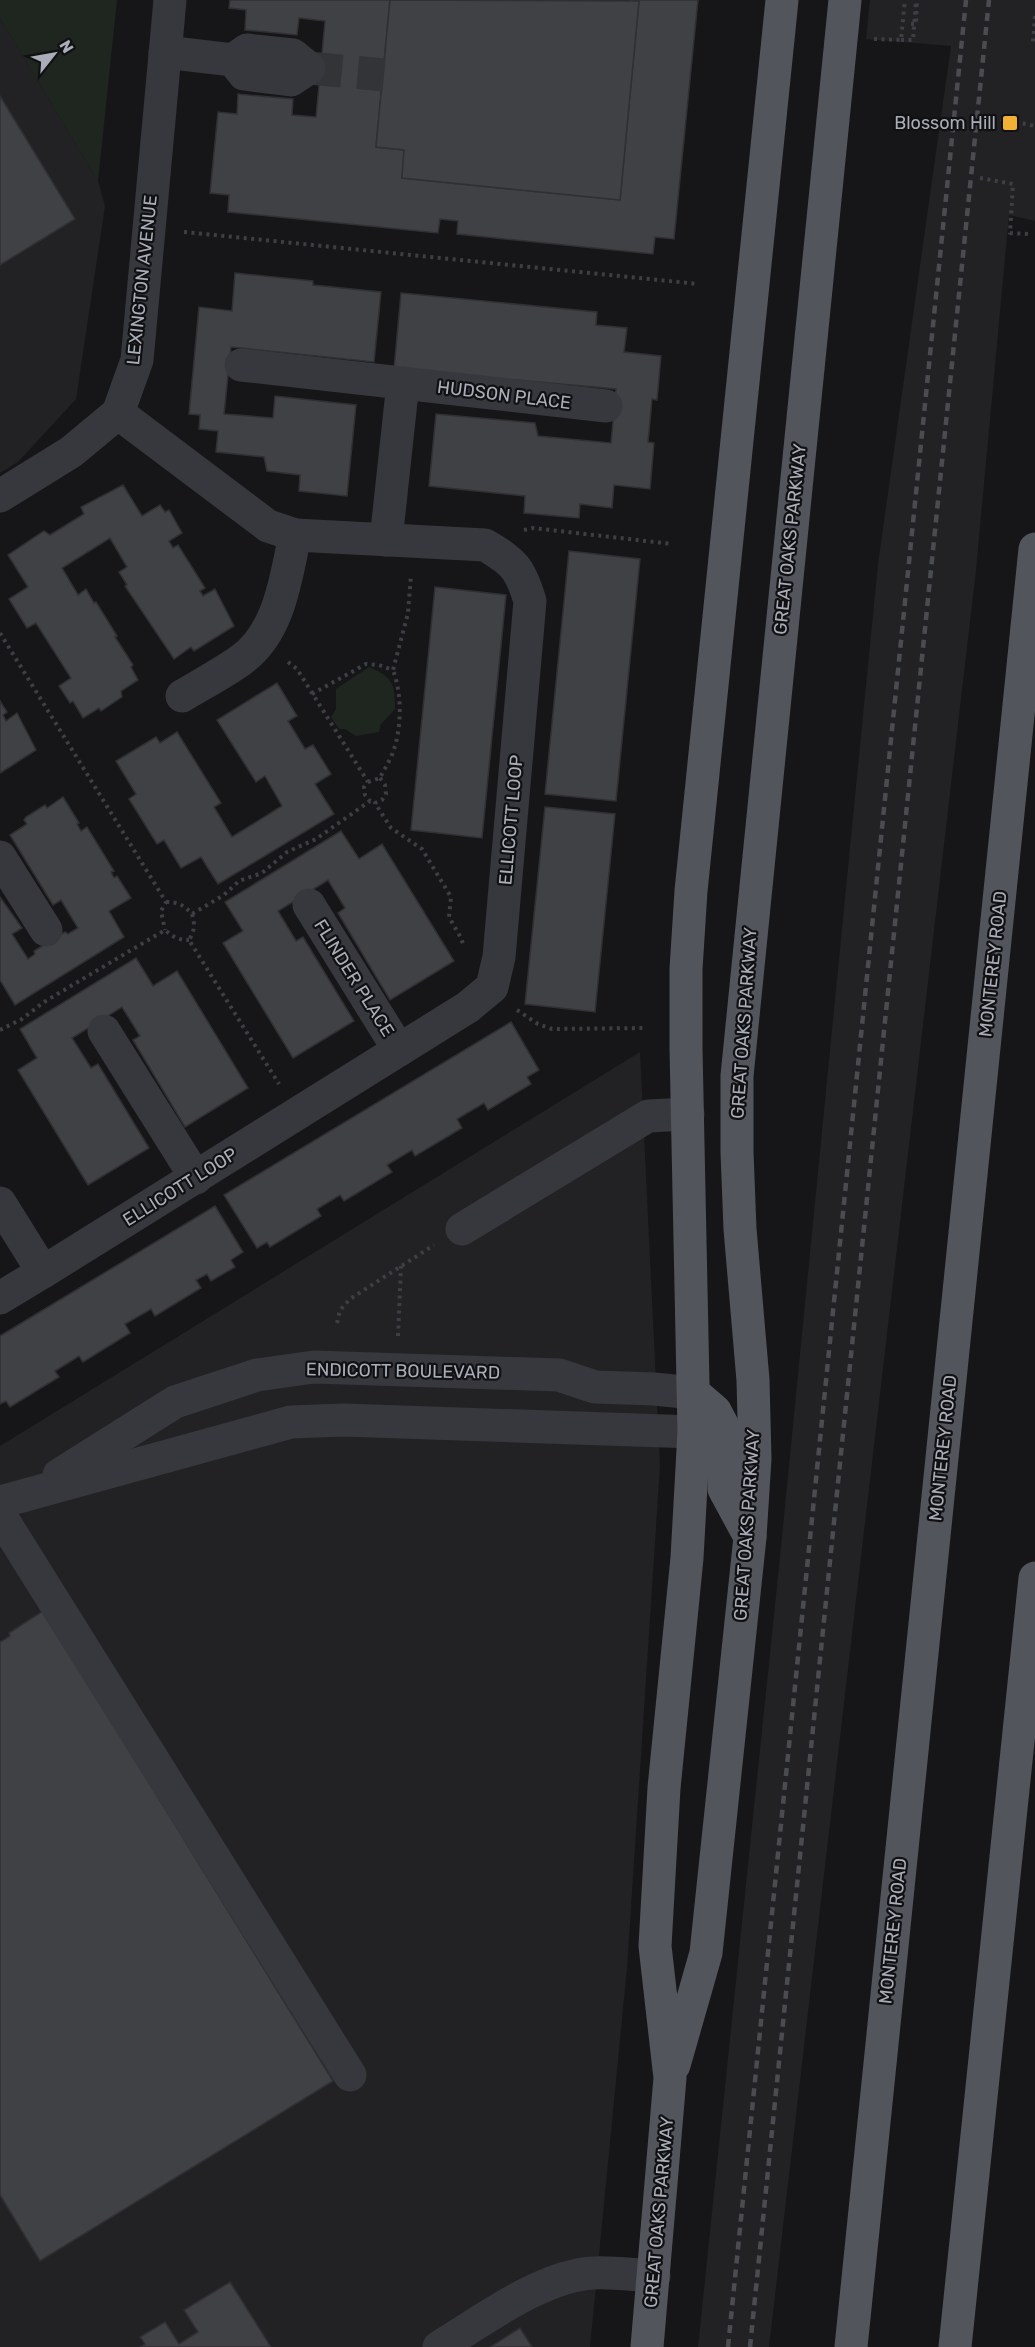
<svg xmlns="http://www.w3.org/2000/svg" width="1035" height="2347" viewBox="0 0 1035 2347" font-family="Rubik,sans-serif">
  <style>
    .built { fill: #222225 }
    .green { fill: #1e261f }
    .building { fill: #404145; stroke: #303034; stroke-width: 1.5 }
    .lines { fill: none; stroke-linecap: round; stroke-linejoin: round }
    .minor-tunnel { stroke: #333438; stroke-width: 33; stroke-dasharray: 33 16; stroke-linecap: butt }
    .path { stroke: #3d3f44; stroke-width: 4; stroke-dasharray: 3 4.5; stroke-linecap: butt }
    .minor { stroke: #37383d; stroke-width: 33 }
    .major { stroke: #53555c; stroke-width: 33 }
    .rail { stroke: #4a4c52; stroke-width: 4.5; stroke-dasharray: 8 6; stroke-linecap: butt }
    .path-bridge { stroke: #3d3f44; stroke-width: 4; stroke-dasharray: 3 4.5; stroke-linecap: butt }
    .poi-dot { fill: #f2b134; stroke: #111113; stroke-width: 2 }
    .labels { text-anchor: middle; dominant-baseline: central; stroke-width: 4.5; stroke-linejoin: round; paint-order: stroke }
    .poi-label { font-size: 18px; fill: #a8adb8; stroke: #111113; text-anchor: end }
    .street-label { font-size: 18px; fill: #a8adb8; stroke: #111113 }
  </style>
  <rect width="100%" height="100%" fill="#161618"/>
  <g class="built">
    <path d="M870,0H1035V221L1009,215L976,570L769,2347H698L780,1557L878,564L951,46L866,39Z"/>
    <path d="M0,18L98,181L105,206L76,399L18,462L0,473Z"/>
    <path d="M640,1052L660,1466L627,1968L590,2347H0V1446Z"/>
  </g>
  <g class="green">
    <path d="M0,0H117L98,181L0,18Z"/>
    <path d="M369,667C393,677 395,684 395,709L381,724L379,732L356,736L345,729H339L331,717L336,709V689Z"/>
  </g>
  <g class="building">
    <path d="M230,0H390L376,147L404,150L402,178L620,200L639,1L629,0H698L674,239L655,237L653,254L457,234L458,221L440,219L438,233L228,212L229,195L210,193L218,112L237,114L238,94L293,99L292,115L316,117L325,21L299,18L297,35L245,30L246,10L229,8Z"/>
    <path d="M390,0L639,1L620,200L402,178L404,150L376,147Z"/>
    <path d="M0,96L75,219L0,265Z"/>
    <path d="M235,273L313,281V285L381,292L374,362L231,347L224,414L273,418L275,396L356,405L347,496L299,491L300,475L267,471L264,457L216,452L218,431L199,429L200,415L189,414L199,307L232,311Z"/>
    <path d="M401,293L597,312L596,325L627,328L624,352L661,356L657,400L652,399L648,442L654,443L650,489L614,485L612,508L580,504L579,518L524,513L525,496L429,486L436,414L535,423L538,436L611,443L616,389L394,369Z"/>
    <path d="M123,485L142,516L160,505L165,512L169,510L182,533L169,541L173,548L178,545L205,588L200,591L203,596L215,589L234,626L194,651L191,647L174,659L125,586L127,585L119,572L127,567L110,538L62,568L78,595L86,589L94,603L96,602L117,636L115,637L133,665L131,667L138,680L121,691L122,697L101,711L99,708L83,718L73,701L70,703L59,686L71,678L36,623L27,628L9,599L28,587L8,555L44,531L50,535L84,514L81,507Z"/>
    <path d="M569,551L640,559L616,801L545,794Z"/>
    <path d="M435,587L506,595L482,838L411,830Z"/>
    <path d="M277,683L297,716L288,721L305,749L313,745L331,774L315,784L334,814L218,884L201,857L181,868L164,840L157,844L129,799L136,794L116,761L156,737L160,743L177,732L221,803L214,807L232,837L282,806L265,776L256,782L217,720Z"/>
    <path d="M0,701L7,712L3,715L6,721L17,713L36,750L0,773Z"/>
    <path d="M63,797L79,823L77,824L81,831L87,827L114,871L111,872L114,878L117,876L131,898L109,911L124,937L15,1005L0,980V897L22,928L12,934L28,959L35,954L34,951L65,932L68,934L78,928L61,900L53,905L10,835L27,824L24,820L26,817L45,805L47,808Z"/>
    <path d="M545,807L615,814L595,1012L525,1004Z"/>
    <path d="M341,831L359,859L382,844L454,961L390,1000L338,913L345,908L328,880L278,911L296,941L303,937L354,1021L293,1058L223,943L243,931L225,902Z"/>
    <path d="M136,958L153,986L177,971L248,1088L185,1127L133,1040L140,1036L122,1007L72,1038L91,1068L98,1064L149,1148L88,1185L18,1070L37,1058L20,1029Z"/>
    <path d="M511,1022L539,1070L527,1077L531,1084L488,1110L484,1103L457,1119L462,1128L415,1156L412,1150L387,1165L392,1172L344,1201L340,1195L317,1209L321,1216L270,1247L267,1242L257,1248L224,1195Z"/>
    <path d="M215,1206L243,1252L231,1260L235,1267L211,1281L207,1274L196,1280L201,1288L155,1316L151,1309L125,1324L130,1333L83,1362L79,1356L55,1371L59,1377L10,1407L6,1401L0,1404V1336Z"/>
    <path d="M43,1611L333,2081L40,2261L0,2195V1642L10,1636L9,1633Z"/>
    <path d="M230,2282L271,2347H140L145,2344L140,2337L165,2322L179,2344L198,2332L184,2310Z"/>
    <path d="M520,2328L532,2347H490Z"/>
  </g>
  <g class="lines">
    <path class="minor-tunnel" d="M309,68L384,75"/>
    <g class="path">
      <path d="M1035,16L1033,42H1035"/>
      <path d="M874,39L901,40L905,0"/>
      <path d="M901,40H913L916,0"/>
      <path d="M986,116L1035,126"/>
      <path d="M980,178L1013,184L1010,233L1028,234"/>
      <path d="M184,232L698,284"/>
      <path d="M524,530L533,528L672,544"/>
      <path d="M0,633L166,902L161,911L165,930"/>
      <path d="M288,662L297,669L368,782L364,787L365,795L370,801"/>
      <path d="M312,694L366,664L379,665L393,670L408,613L411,575"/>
      <path d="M380,778L385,785L386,794L382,800L375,803L391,828L422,849L451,897L449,917L461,938L464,947"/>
      <path d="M368,782L380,778C384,769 390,761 393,752C402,727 402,694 393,670"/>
      <path d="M166,902C178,902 184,905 192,914L224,895L239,881L262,873L287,852L316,839L370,801L375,803"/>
      <path d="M192,914C195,924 195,930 189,940L279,1084"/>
      <path d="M517,1010L538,1024L552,1029L646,1028"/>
      <path d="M0,1030L22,1019L44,1002L165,930C173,937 178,940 189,940"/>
      <path d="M337,1323L340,1310L350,1299L434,1245"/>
      <path d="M398,1336L401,1266"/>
    </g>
    <g class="minor">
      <path d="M165,52L233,60L244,74L291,80L309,68L293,55L247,50L233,60"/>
      <path d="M241,365L606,406"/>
      <path d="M0,496L71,452L118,413L137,360L170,0"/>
      <path d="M386,540L403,383"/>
      <path d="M182,696C202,684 223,673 241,660C280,632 286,577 295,535"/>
      <path d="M0,857L46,930"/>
      <path d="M309,905L399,1050"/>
      <path d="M104,1031L196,1178"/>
      <path d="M0,1203L43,1272L468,1007L492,987L499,957L530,601C520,568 514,562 485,545L295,535L268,526L118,413"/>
      <path d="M462,1229L648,1116L688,1114"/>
      <path d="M0,1298L43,1272"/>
      <path d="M59,1475L175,1402L257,1375L314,1367L559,1375L595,1387L654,1389L694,1393"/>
      <path d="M0,1502L291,1422L344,1420L694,1432"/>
      <path d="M0,1515L350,2075"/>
      <path d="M439,2347C482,2321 543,2275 594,2273C613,2272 634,2275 654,2276"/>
    </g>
    <g class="major">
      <path d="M694,1393L715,1411L725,1430L724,1489L750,1537"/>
      <path d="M674,2065L706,1953L750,1537L755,1459L753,1380L740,1229L737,1152V1076L845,0"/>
      <path d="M647,2347L670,2078L655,1946L664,1788L687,1558L694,1432L686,1048V969L691,891L782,0"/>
      <path d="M851,2347L1035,549"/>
      <path d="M955,2347L1035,1578"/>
    </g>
    <g class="rail">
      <path d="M728,2347L966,0"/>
      <path d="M750,2347L989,0"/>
    </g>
    <path class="path-bridge" d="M911,24H916L917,0"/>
  </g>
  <rect class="poi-dot" x="1002" y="115" width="16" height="16" rx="3"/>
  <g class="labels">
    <g class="poi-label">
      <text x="996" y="123">Blossom Hill</text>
    </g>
    <g class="street-label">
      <text transform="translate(142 280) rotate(-84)">LEXINGTON AVENUE</text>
      <text transform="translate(504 395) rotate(7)">HUDSON PLACE</text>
      <text transform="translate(790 539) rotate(-84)">GREAT OAKS PARKWAY</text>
      <text transform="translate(511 820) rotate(-85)">ELLICOTT LOOP</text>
      <text transform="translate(993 964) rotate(-84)">MONTEREY ROAD</text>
      <text transform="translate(354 978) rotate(58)">FLINDER PLACE</text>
      <text transform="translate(744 1023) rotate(-86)">GREAT OAKS PARKWAY</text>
      <text transform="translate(180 1187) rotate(-32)">ELLICOTT LOOP</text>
      <text transform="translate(403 1371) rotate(1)">ENDICOTT BOULEVARD</text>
      <text transform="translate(943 1448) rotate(-84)">MONTEREY ROAD</text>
      <text transform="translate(747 1525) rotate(-86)">GREAT OAKS PARKWAY</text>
      <text transform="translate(893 1931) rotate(-84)">MONTEREY ROAD</text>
      <text transform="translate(659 2212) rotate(-85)">GREAT OAKS PARKWAY</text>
    </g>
  </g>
  <g transform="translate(54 54) rotate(59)" stroke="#111113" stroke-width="4.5" paint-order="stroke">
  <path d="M0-4.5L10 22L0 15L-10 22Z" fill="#a8adb8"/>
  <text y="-9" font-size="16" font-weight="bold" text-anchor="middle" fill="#a8adb8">N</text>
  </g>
</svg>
